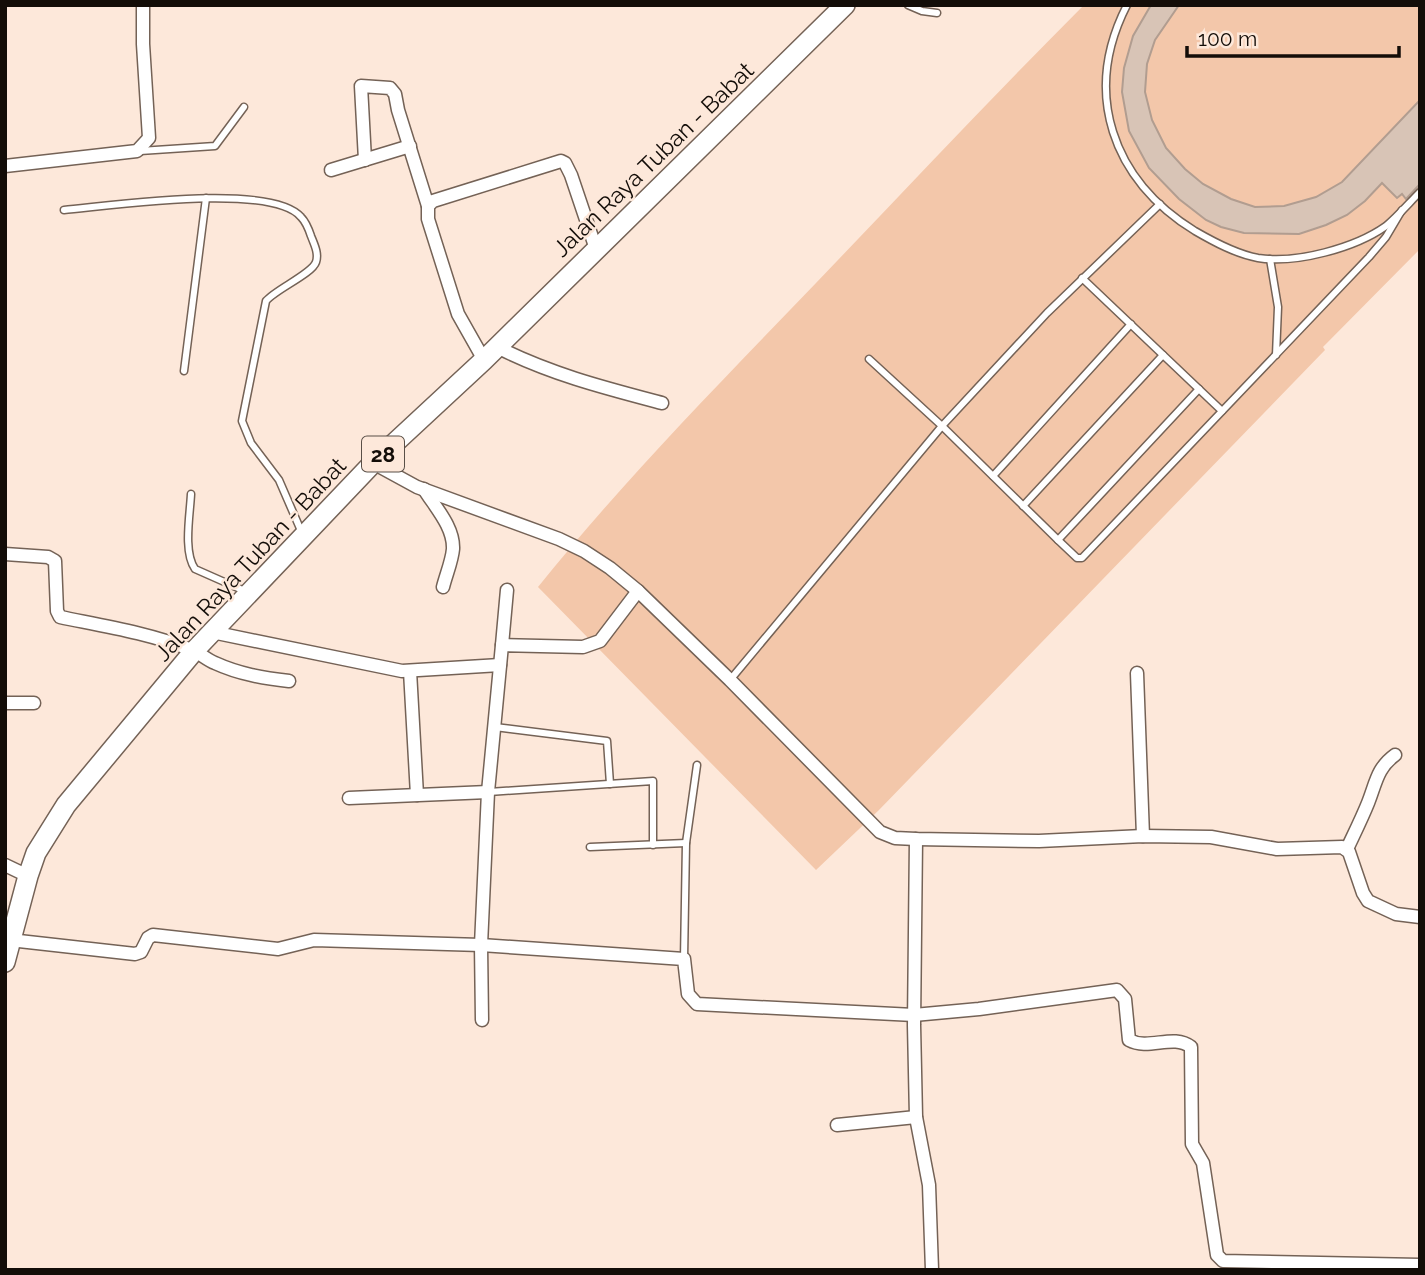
<svg xmlns="http://www.w3.org/2000/svg" width="1425" height="1275" viewBox="0 0 1425 1275" font-family="Raleway,sans-serif">
  <style>
    .green { fill: #f3c7aa }
    .building { fill: #d8c4b6; stroke: #b19d90; stroke-width: 2 }
    .lines { fill: none; stroke-linecap: round; stroke-linejoin: round }
    .service-casing { stroke: #746256; stroke-width: 9 }
    .minor-casing { stroke: #746256; stroke-width: 15 }
    .trunk-casing { stroke: #746256; stroke-width: 22 }
    .service { stroke: #fff; stroke-width: 6 }
    .minor { stroke: #fff; stroke-width: 12 }
    .trunk { stroke: #fff; stroke-width: 19 }
    .labels { text-anchor: middle; dominant-baseline: central; stroke-width: 5; stroke-linejoin: round; paint-order: stroke }
    .shield { fill: #fde8da; stroke: #594f47; stroke-width: 2 }
    .shield-label { font-size: 21px; font-weight: bold; fill: #130d08 }
    .street-label { font-size: 23px; fill: #130d08; stroke: #fde8da }
  </style>
  <rect width="100%" height="100%" fill="#fde8da"/>
  <path class="green" d="M1084,5H1420V249L1323,347L1325,350L879,810L816,870L538,587C624,480 721,382 816,283C905,190 993,96 1084,5Z"/>
  <path class="building" d="M1151,5H1179L1155,40L1147,64L1145,92L1152,120L1166,148L1185,169L1203,184L1231,199L1255,207L1284,206L1316,197L1342,182L1420,100V184L1406,199L1402,194L1397,198L1382,183L1365,201L1347,215L1326,225L1299,234L1244,233L1221,227L1206,220L1179,199L1149,168L1129,131L1122,92L1124,68L1133,36Z"/>
  <g class="lines">
    <g class="service-casing">
      <g id="service">
        <path d="M908,5L922,11L937,13"/>
        <path d="M1127,5C1082,93 1112,180 1195,231C1214,242 1236,254 1258,258C1296,264 1355,248 1386,226C1398,216 1409,203 1420,192"/>
        <path d="M140,151L215,146L244,107"/>
        <path d="M64,210C110,206 271,182 301,217C306,222 309,230 311,236C314,244 319,253 316,262C312,274 276,289 266,301L242,421L251,443L279,480L302,533"/>
        <path d="M1270,259L1278,307L1276,355"/>
        <path d="M1082,278L1222,411"/>
        <path d="M869,359L942,426L1058,540L1077,558H1082L1369,257L1386,237L1402,210"/>
        <path d="M184,371L206,198"/>
        <path d="M993,476L1131,324"/>
        <path d="M191,494C190,515 183,552 195,569L247,592"/>
        <path d="M1023,506L1163,355"/>
        <path d="M1058,540L1199,389"/>
        <path d="M730,680L942,426L1047,313L1160,204"/>
        <path d="M495,727L607,741L610,784"/>
        <path d="M489,792L653,781V845"/>
        <path d="M590,847L686,843"/>
        <path d="M684,959L686,843L697,765"/>
      </g>
    </g>
    <g class="minor-casing">
      <g id="minor">
        <path d="M365,160L361,86L390,88L395,94L398,110L428,206"/>
        <path d="M5,166L137,151L149,138L143,44V5"/>
        <path d="M331,170L410,146"/>
        <path d="M497,347C550,374 605,388 662,403"/>
        <path d="M484,360L458,314L428,219V206L433,201L561,161L565,163L571,175L596,249"/>
        <path d="M373,463L417,487L559,539L584,551L610,568L638,591L730,680L880,832L895,838L916,839L1039,841L1143,836L1211,837L1277,849L1342,847L1349,852L1363,893L1368,901L1396,914L1420,917"/>
        <path d="M424,489C435,507 454,527 453,549C452,561 446,575 443,587"/>
        <path d="M5,554L48,557L55,561L57,611L60,617C104,626 149,633 192,650C200,653 207,660 215,663C239,674 263,678 289,681"/>
        <path d="M212,632L402,671L500,665"/>
        <path d="M502,645L507,590"/>
        <path d="M410,671L417,795"/>
        <path d="M1137,673L1143,836"/>
        <path d="M5,703H34"/>
        <path d="M349,798L488,792"/>
        <path d="M916,839L914,1025L916,1117L929,1185L932,1270"/>
        <path d="M1347,849C1354,834 1362,818 1368,803C1376,783 1377,768 1395,755"/>
        <path d="M5,865L28,876"/>
        <path d="M10,940L135,954L141,952L148,938L153,935L278,949L314,940L481,945L684,959L688,994L697,1004L914,1015L979,1009L1117,990L1125,999L1129,1040C1149,1051 1173,1033 1191,1047L1192,1144L1203,1163L1217,1255L1223,1261L1420,1265"/>
        <path d="M482,1020L481,945L488,792L502,645L583,647L600,641L638,591"/>
        <path d="M837,1125L916,1117"/>
      </g>
    </g>
    <g class="trunk-casing">
      <path id="trunk" d="M5,962L28,876L36,853L66,805L194,651L373,463L484,360L845,5"/>
    </g>
    <use href="#service" class="service"/>
    <use href="#minor" class="minor"/>
    <use href="#trunk" class="trunk"/>
  </g>
  <g class="labels">
    <rect class="shield" x="362" y="436.5" width="42" height="35" rx="5"/>
    <g class="shield-label">
      <text x="383" y="454">28</text>
    </g>
    <g class="street-label">
      <text transform="translate(653 159) rotate(-44)">Jalan Raya Tuban - Babat</text>
      <text transform="translate(250 559) rotate(-47)">Jalan Raya Tuban - Babat</text>
    </g>
  </g>
  <rect width="1425" height="1275" fill="none" stroke="#130d08" stroke-width="14"/>
  <path d="M1187 46v10h212v-10" fill="none" stroke="#130d08" stroke-width="3.5"/>
  <text x="1198" y="46" font-size="21" fill="#130d08" stroke="#fde8da" stroke-width="5" paint-order="stroke">100 m</text>
</svg>
